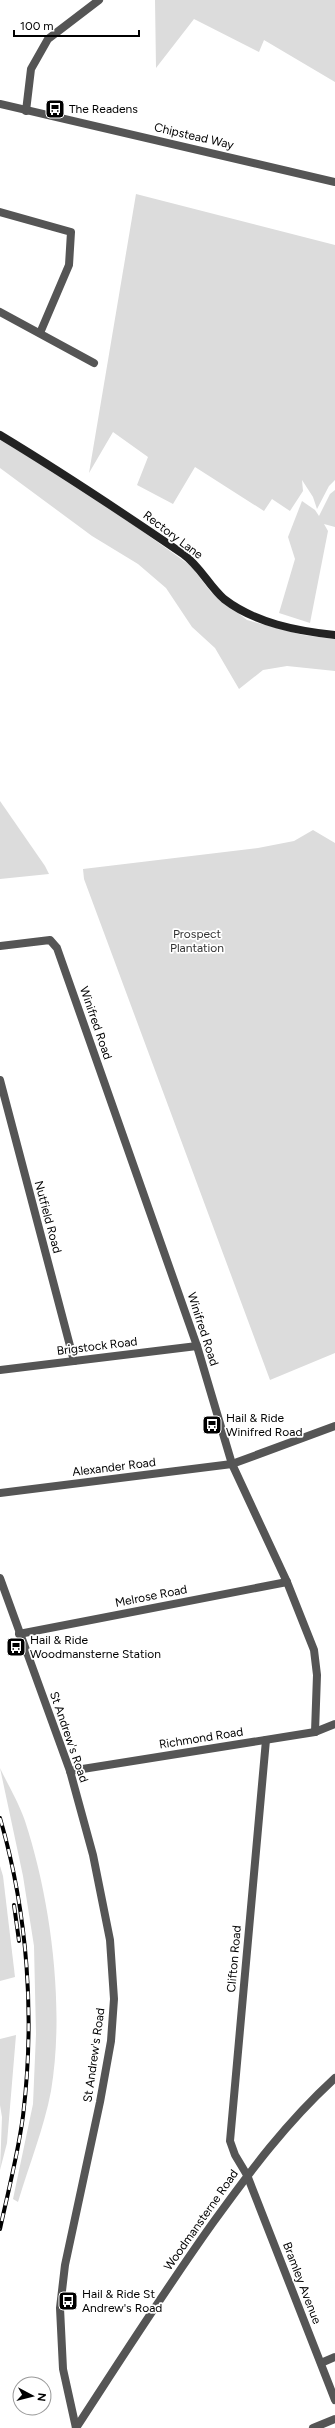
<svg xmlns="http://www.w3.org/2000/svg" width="335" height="2428" viewBox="0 0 335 2428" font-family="Figtree,sans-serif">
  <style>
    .green { fill: #dcdcdc }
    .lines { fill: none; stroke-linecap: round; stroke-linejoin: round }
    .street { stroke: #555; stroke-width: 8 }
    .secondary { stroke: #222; stroke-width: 8 }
    .rail-casing { stroke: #000; stroke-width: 4 }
    .rail { stroke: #fff; stroke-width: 2.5; stroke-dasharray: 8; stroke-linecap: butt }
    .labels { text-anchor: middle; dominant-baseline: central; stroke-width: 3.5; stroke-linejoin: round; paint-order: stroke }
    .poi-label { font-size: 12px; fill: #000; stroke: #fff; text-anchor: start }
    .street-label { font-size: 12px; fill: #000; stroke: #fff }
    .park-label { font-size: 12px; fill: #333; stroke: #fff }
  </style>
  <rect width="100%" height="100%" fill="#fff"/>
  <g class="green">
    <path d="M155,0H335V82L264,40L259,52L194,19L156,68Z"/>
    <path d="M136,194L335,245V480L329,486L317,509L313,497L302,480L303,491L290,511L272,499L264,511L195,467L173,504L137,485L148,457L113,432L89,473Z"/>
    <path d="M0,440L82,488L191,566L211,592L247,620L303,635L335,639V671L287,666L263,670L239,689L215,648L192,627L166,588L138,564L92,536L0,468Z"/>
    <path d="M335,490V527L324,524L328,531L310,623L279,613L295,559L288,537L302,501L315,510L319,516L330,494Z"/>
    <path d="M0,801L45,866L49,874L0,879Z"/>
    <path d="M313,830L335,843V1353L270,1380L84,879L83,869L258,848L294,841Z"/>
    <path d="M0,1768C8,1785 19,1803 25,1821C51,1900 65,2008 51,2091C44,2128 29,2165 18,2202L13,2199L33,2104L36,2034L34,1946L23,1876Z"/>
    <path d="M0,1866L3,1876L15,1977L0,1981Z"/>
    <path d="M16,2035L7,2143L0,2170L2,2117L0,2105V2039Z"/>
  </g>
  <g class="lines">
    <g class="street">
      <path d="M0,104L335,182"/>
      <path d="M26,111L31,69L48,39L99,0"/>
      <path d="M0,212L71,232L69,265L40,333"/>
      <path d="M0,312L94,363"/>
      <path d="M0,946L50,940L57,948L197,1346L232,1464L287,1582L314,1650L317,1675L315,1732"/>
      <path d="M0,1080L74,1361"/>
      <path d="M0,1370L197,1346"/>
      <path d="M0,1493L232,1464L335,1426"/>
      <path d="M0,1578L70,1771L93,1855L110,1940L114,1999L111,2041L100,2102L65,2265L60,2308L63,2369L76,2428"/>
      <path d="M19,1634L287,1582"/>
      <path d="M266,1740L230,2141L235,2155L247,2175L335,2400"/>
      <path d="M70,1771L315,1732L335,1724"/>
      <path d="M321,2363L335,2357"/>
      <path d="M76,2428C121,2359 165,2290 212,2224C251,2170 286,2123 335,2078"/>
      <path d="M313,2428L335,2419"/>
    </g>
    <path class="secondary" d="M0,435C63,473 123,513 183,554C200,566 209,586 224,599C255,623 297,631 335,635"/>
    <g class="rail-casing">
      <g id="rail">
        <path d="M0,1818C28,1914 35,2017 23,2116C18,2154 8,2192 0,2229"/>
        <path d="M14,1905L19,1941"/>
      </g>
    </g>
    <use href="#rail" class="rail"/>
  </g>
  <defs>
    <g id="bus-square" transform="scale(1)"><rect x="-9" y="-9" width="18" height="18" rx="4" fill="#000" stroke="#fff"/><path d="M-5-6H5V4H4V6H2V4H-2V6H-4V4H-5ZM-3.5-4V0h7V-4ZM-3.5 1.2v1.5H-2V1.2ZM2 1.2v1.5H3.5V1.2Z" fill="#fff"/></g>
  </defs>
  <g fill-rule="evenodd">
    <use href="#bus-square" x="55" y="109"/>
    <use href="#bus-square" x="212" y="1425"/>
    <use href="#bus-square" x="16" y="1647"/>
    <use href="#bus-square" x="68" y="2301"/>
  </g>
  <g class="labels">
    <g class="poi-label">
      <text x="69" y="109">The Readens</text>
      <text x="226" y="1418">Hail &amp; Ride<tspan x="226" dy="14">Winifred Road</tspan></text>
      <text x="30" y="1640">Hail &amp; Ride<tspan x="30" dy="14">Woodmansterne Station</tspan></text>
      <text x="82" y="2294">Hail &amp; Ride St<tspan x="82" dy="14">Andrew's Road</tspan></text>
    </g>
    <g class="street-label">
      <text transform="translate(194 136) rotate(13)">Chipstead Way</text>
      <text transform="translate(173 535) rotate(37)">Rectory Lane</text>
      <text transform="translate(96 1023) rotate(71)">Winifred Road</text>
      <text transform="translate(48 1217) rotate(75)">Nutfield Road</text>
      <text transform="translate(203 1329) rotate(72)">Winifred Road</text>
      <text transform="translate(97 1346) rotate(-7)">Brigstock Road</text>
      <text transform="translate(114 1467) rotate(-7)">Alexander Road</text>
      <text transform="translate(151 1596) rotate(-11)">Melrose Road</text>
      <text transform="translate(69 1737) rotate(71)">St Andrew's Road</text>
      <text transform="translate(201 1738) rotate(-9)">Richmond Road</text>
      <text transform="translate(234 1959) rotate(-85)">Clifton Road</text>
      <text transform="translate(94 2055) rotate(-82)">St Andrew's Road</text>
      <text transform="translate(201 2220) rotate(-55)">Woodmansterne Road</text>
      <text transform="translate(302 2283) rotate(69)">Bramley Avenue</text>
    </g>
    <g class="park-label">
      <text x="197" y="934">Prospect<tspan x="197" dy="14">Plantation</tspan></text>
    </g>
  </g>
  <g transform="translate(32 2396) rotate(97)"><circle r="19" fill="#ffffff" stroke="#999999"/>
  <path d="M0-3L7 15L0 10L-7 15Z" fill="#000000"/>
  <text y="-6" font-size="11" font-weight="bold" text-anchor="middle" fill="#000000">N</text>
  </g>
  <path d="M14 30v6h125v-6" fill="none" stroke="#000000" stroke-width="2"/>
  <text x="20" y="30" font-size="12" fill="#000000" stroke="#ffffff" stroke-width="3" paint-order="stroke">100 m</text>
</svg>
